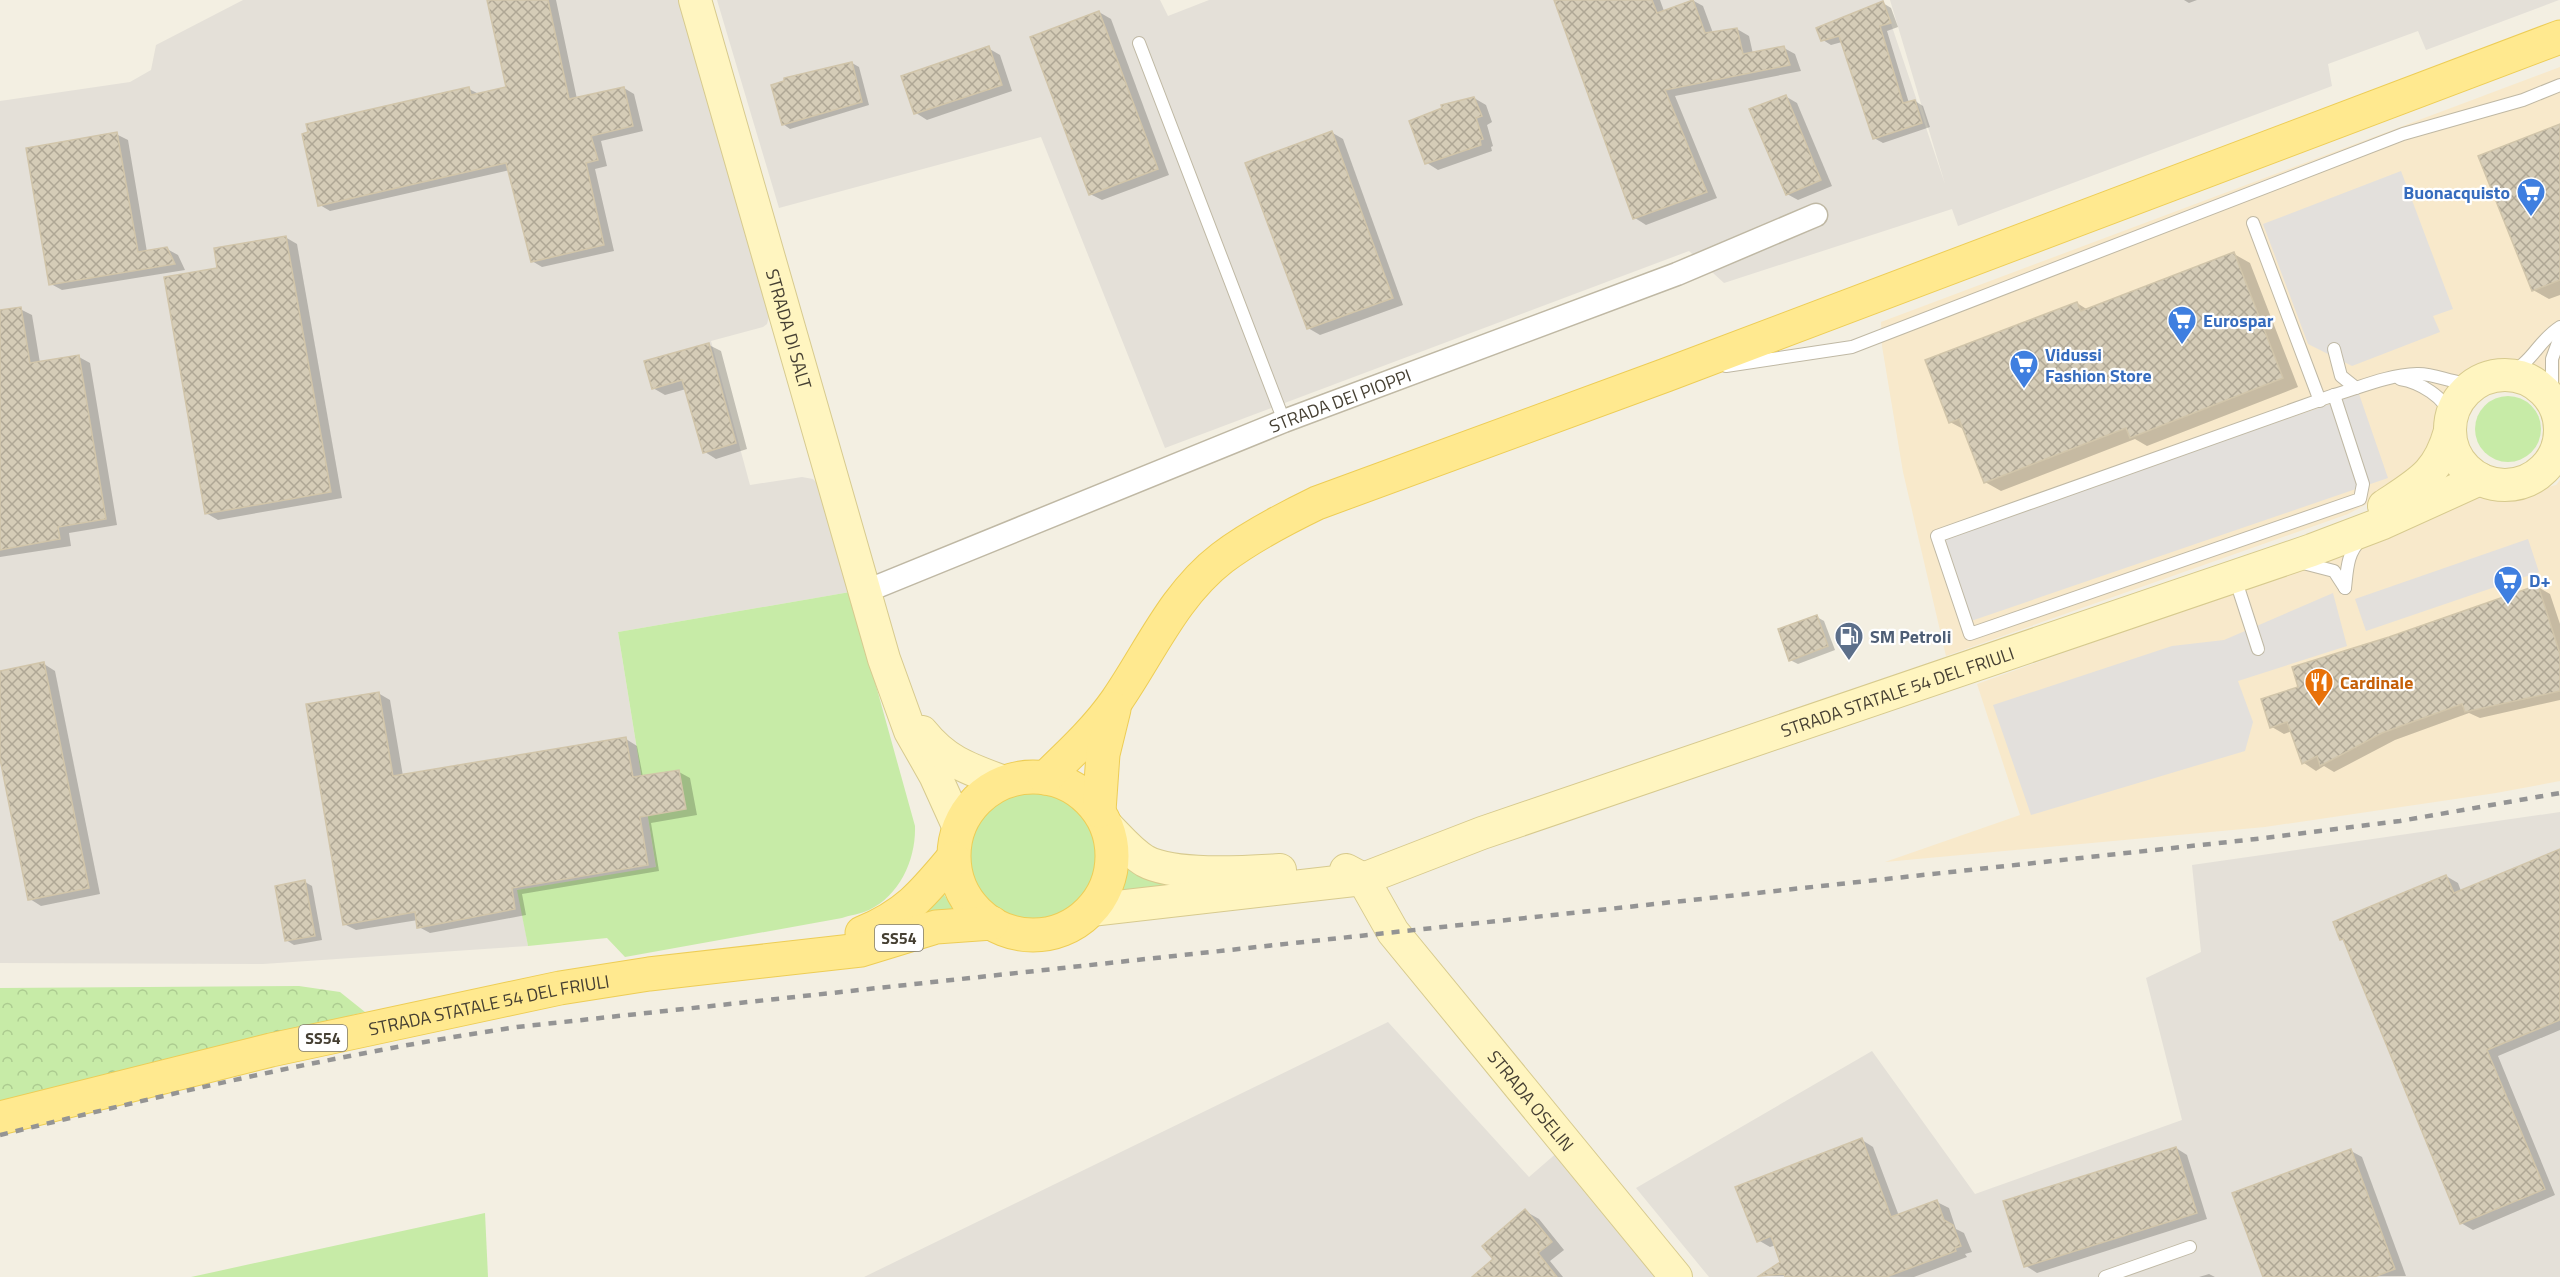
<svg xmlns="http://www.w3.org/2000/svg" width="2560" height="1277" viewBox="0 0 2560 1277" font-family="'Titillium Web',sans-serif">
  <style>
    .commercial { fill: #f8e9cb }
    .industrial { fill: #e4e0d8 }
    .grass { fill: #c7eba7 }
    .forest { fill: url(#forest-crowns) }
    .parking { fill: #e3e0dc }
    .shadow { fill: #0003 }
    .building { fill: url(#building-cross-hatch); stroke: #d1c5aa; stroke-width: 1.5 }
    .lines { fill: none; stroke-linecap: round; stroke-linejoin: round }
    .lane-casing { stroke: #bfb8a4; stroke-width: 14 }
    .street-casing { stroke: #bfb8a4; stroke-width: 25 }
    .secondary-casing { stroke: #d7ca8e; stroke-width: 34 }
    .primary-casing { stroke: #edcd56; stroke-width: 35 }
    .lane { stroke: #fff; stroke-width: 12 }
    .street { stroke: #fff; stroke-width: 22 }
    .secondary { stroke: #fff5c0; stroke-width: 32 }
    .primary { stroke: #ffe98f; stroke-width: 33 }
    .rail { stroke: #949494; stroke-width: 4.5; stroke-dasharray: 8 8; stroke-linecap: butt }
    .labels { text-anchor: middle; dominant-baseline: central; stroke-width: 4.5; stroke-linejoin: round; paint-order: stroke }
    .shield { fill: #fff; stroke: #7d7970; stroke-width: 1.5 }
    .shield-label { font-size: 16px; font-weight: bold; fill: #453f32 }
    .shop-label { font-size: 18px; font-weight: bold; fill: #366cbe; stroke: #fff; text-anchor: start }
    .street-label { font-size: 18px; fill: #453f32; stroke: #fff }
    .service-label { font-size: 18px; font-weight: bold; fill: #4e5e75; stroke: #fff; text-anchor: start }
    .food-label { font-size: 18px; font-weight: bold; fill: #c56008; stroke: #fff; text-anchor: start }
  </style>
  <defs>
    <pattern id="forest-crowns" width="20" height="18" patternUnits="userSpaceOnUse" patternTransform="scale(1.5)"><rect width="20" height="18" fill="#c7eba7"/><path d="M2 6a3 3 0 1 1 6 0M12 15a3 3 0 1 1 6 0" fill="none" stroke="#accb90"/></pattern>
    <pattern id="building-cross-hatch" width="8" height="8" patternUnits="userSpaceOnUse" patternTransform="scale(1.5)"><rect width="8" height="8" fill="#d5ccb7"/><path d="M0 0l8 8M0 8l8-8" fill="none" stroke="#afa795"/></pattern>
  </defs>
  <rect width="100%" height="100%" fill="#f3efe2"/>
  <g class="commercial">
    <path d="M2560,67V389L2531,372L2502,364L2466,375L2448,398L2442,430L2436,447L2380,497L2348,514L1946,656L1903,472L1882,346L1881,322Z"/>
    <path d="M2560,480V781L2496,793L2265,827L1885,862L2020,815L1977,684L2270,579L2472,499L2517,495L2556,485Z"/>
  </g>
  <g class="industrial">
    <path d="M243,0H680L770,313L767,324L763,327L711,341L750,485L802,477L813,479L818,484L850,592L618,632L656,868L518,890L528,946L263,964L0,963V101L130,82L151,70L156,45Z"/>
    <path d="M717,0H1160L1168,16L1209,0H1883L1945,184L1890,0H2559L2426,50L2418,31L2328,64L2332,86L1958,226L1952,209L1724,283L1689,251L1165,448L1041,137L779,208Z"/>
    <path d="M2560,812V1277H1709L1636,1188L1872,1051L1975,1194L2182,1120L2146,978L2201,952L2192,865Z"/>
    <path d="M1388,1022L1529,1177L1559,1151L1662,1277H864Z"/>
  </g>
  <g class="grass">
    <circle cx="2508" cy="429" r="33"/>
    <path d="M850,592L915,826C916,859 900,895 869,910C861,914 850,915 842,918L625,957L607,938L528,946L517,890L656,867L618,632Z"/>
    <circle cx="1032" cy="856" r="67"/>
    <path d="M1126,862L1277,880L1117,899Z"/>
    <path d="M943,893L958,915L918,920Z"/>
    <path d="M485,1213L488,1277H191Z"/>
  </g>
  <path class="forest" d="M299,986L340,992L365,1012L0,1101V988Z"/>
  <g class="parking">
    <path d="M2401,171L2453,309L2433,316L2440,332L2352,366L2308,344L2263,224Z"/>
    <path d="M2359,394L2388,478L1971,621L1942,538Z"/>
    <path d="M2528,539L2539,572L2366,631L2355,599Z"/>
    <path d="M2333,593L2347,646L2238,681L2253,722L2245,751L2031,815L1993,705L2172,646L2224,640Z"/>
  </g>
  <g class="shadow">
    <path d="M489,0H556L577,99L624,88L634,94L643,131L601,141L607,166L595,169L614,251L542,267L532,261L510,170L330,211L320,205L469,89L479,94L507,88Z"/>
    <path d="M1555,0H1660L1664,11L1692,0L1703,6L1713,33L1737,29L1749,36L1753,54L1784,48L1795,54L1801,71L1675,96L1717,198L1646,225L1635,218Z"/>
    <path d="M2184,0H2197L2189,3Z"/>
    <path d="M1883,3L1891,8L1898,27L1887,31L1909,103L1915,101L1923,106L1930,127L1883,143L1874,138L1842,42L1831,45L1823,40Z"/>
    <path d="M1099,12L1111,19L1169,175L1102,200L1090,194Z"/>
    <path d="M988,48L1000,55L1012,91L927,120L916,113Z"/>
    <path d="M852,63L859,67L869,105L790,129L783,124Z"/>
    <path d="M1785,96L1797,103L1832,186L1798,200L1787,194Z"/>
    <path d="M1474,98L1486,105L1492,122L1487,125L1493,146L1491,147L1492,151L1438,170L1427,163Z"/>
    <path d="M2560,126V295L2549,299L2533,290Z"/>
    <path d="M1331,132L1343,139L1403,305L1320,335L1308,328Z"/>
    <path d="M116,134L128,140L147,252L167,249L178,255L185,270L62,290L51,284Z"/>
    <path d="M285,237L297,244L342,498L218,520L206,513L219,269Z"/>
    <path d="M2234,254L2250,263L2298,387L2147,446L2135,439L2001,491L1985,482L1965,430L1950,422L2077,303L2088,310Z"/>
    <path d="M20,309L32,315L40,363L79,357L90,363L117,525L69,533L71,546L0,557V312Z"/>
    <path d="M709,345L721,351L747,449L716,459L705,452L686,389L665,395L653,388Z"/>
    <path d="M2538,587L2550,594L2560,624V700L2480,718L2469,713L2395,740L2334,772L2324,766L2316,771L2304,763L2292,731L2284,734L2272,727L2300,688L2389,639Z"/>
    <path d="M1817,617L1824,621L1835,650L1798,664L1790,660Z"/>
    <path d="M44,664L55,671L100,894L41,906L30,899L0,751V673Z"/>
    <path d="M378,693L390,700L403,776L626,739L637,746L643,777L679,772L690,778L697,815L651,823L659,871L522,894L526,915L430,933L419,927L418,920L356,930L344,924Z"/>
    <path d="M2560,850V1030L2498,1056L2555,1195L2473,1230L2461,1223L2345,941L2341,939L2446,876L2458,883L2461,891Z"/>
    <path d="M305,882L312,886L322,940L294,945L286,940Z"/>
    <path d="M1862,1140L1873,1147L1899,1216L1937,1202L1949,1208L1956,1229L1964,1233L1972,1252L1965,1254L1967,1257L1914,1277L1762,1276L1782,1263L1776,1245L1770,1247L1758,1240Z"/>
    <path d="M2176,1148L2187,1155L2207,1219L2037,1273L2026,1266Z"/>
    <path d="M2351,1151L2362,1157L2406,1276L2265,1277Z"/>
    <path d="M1525,1211L1539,1219L1564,1250L1550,1261L1563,1277H1474L1495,1260Z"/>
    <path d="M2209,1274L2215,1277H2199Z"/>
  </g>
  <g class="building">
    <path d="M487,0H548L569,99L624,87L633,126L591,136L598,160L586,163L604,245L531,262L506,163L318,206L302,134L308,132L306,124L469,87L471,95L506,87Z"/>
    <path d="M1554,0H1652L1657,13L1693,0L1705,33L1737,28L1743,54L1784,46L1790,65L1665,90L1707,192L1633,219Z"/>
    <path d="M1883,1L1891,23L1880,26L1903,103L1915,100L1922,123L1873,139L1839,36L1821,41L1816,28Z"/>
    <path d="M1099,11L1158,169L1089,195L1030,37Z"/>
    <path d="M989,46L1002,85L914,114L901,76Z"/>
    <path d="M852,62L862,102L782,125L771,85L784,81V78Z"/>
    <path d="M1786,95L1821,180L1786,195L1749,109Z"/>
    <path d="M1474,97L1482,116L1476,118L1483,139L1480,140L1481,145L1425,164L1409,121L1442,108L1441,105Z"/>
    <path d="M2560,124V280L2532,291L2478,156Z"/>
    <path d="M1332,131L1393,298L1307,329L1245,163Z"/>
    <path d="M117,132L138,252L167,247L175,264L49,285L26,148Z"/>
    <path d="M286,236L331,492L205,514L164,277L217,268L214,248Z"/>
    <path d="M2234,252L2283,378L2130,438L2126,428L1984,483L1959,419L1949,423L1925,360L2077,302L2081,311Z"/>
    <path d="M21,307L30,363L79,355L106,519L58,527L60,539L0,550V310Z"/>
    <path d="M709,343L736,443L703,453L682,380L652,389L644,361Z"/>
    <path d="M2538,585L2560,654V691L2465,712L2462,704L2382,733L2320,766L2317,756L2302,764L2287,722L2270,728L2261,699L2298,687L2292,667L2389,637Z"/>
    <path d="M1817,615L1828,646L1789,661L1778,629Z"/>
    <path d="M44,662L89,888L28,900L0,759V671Z"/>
    <path d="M379,692L393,776L626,737L633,777L679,770L686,809L640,817L648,865L512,888L515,909L417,928L415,912L343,925L306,704Z"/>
    <path d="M2560,849V1020L2487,1050L2545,1189L2460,1224L2343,939L2340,940L2333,922L2446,875L2454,893Z"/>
    <path d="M305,880L315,936L285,941L275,886Z"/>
    <path d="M1862,1138L1891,1217L1937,1200L1944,1220L1953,1225L1961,1246L1955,1248L1956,1251L1886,1277H1785L1784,1274L1759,1276L1780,1262L1771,1236L1757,1242L1735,1187Z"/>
    <path d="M2176,1147L2197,1213L2024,1267L2003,1201Z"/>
    <path d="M2351,1149L2395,1269L2374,1277H2263L2232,1193Z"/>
    <path d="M1525,1209L1552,1242L1538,1253L1557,1277H1472L1493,1259L1482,1246Z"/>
  </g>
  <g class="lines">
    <g class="lane-casing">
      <g id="lane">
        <path d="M1139,43L1284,421"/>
        <path d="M2253,223L2320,401"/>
        <path d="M2334,349L2341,376L2356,388"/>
        <path d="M1726,366L1852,347L2403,134L2523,100L2560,85"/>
        <path d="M2502,375C2534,365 2534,344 2560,327"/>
        <path d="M2400,379C2419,382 2446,397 2451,418"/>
        <path d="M2334,395L2363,484L2360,499L1970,634L1937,536Z"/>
        <path d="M2334,395C2361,387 2388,375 2417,374C2440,373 2458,389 2481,380"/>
        <path d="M2552,401V359L2560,337"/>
        <path d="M2303,563L2334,571L2345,588"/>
        <path d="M2235,578L2258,649"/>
        <path d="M2345,588C2347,571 2347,552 2361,540"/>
        <path d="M2105,1277L2190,1247"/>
      </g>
    </g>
    <g class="street-casing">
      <g id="street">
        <path id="s1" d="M864,592L1284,421L1677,274L1816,215"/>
      </g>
    </g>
    <g class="secondary-casing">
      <g id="secondary">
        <path id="s2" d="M695,0L884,659L910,731L935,775L959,828"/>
        <circle cx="2505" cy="430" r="55"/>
        <path d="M2384,506C2420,482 2438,474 2450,431"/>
        <path d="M922,732C946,762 969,769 1004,782"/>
        <path d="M1107,826C1119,838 1130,852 1145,861C1174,877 1246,872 1280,870"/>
        <path id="s3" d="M1346,870L1363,879L1393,932L1676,1277"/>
        <path id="s4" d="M1091,910L1363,879L1482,833L2312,550L2383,523L2480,479"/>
      </g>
    </g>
    <g class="primary-casing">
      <g id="primary">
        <circle cx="1033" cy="856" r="79"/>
        <path d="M1045,778C1070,754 1097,729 1117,700C1150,652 1174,595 1222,558C1251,536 1284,519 1317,503L1666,375L2560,37"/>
        <path d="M1099,811L1103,754L1114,709"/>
        <path d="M862,933C906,915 923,894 953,858"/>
        <path id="s5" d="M0,1118L271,1050L560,988L649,974L861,950L936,927L992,923"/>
      </g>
    </g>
    <use href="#lane" class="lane"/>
    <use href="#street" class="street"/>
    <use href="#secondary" class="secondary"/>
    <use href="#primary" class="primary"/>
    <path class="rail" d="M0,1135C172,1093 342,1053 517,1027L2256,839L2400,821L2560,793"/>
  </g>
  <defs>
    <g id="supermarket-pin" transform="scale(1.5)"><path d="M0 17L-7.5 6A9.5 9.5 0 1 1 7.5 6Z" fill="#3f7fe0" stroke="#fff"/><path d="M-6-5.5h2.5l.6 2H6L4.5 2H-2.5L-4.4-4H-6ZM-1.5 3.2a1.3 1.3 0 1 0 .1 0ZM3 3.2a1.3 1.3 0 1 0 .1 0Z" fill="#fff"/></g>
    <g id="fuel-pin" transform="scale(1.5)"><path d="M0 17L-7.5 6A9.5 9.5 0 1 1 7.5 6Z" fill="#5c6f8a" stroke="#fff"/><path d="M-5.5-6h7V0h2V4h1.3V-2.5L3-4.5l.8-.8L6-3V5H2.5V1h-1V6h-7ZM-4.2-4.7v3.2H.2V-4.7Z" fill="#fff"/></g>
    <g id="restaurant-pin" transform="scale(1.5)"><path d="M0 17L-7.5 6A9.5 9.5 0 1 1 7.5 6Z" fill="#e8710a" stroke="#fff"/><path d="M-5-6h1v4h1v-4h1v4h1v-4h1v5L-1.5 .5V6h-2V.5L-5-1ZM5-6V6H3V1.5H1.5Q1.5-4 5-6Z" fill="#fff"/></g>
  </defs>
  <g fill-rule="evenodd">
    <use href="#supermarket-pin" x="2531" y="192"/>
    <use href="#supermarket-pin" x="2182" y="320"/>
    <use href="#supermarket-pin" x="2024" y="364"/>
    <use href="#supermarket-pin" x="2508" y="580"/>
    <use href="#fuel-pin" x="1849" y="636"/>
    <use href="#restaurant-pin" x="2319" y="682"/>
  </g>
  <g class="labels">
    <g class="shield">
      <rect x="875" y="925" width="48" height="26" rx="4.5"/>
      <rect x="299" y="1025" width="48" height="26" rx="4.5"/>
    </g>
    <g class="shield-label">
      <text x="899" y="938">SS54</text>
      <text x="323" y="1038">SS54</text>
    </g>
    <g class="shop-label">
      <text x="2510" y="192" text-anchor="end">Buonacquisto</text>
      <text x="2203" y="320">Eurospar</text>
      <text x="2045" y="354">Vidussi<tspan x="2045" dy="21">Fashion Store</tspan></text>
      <text x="2529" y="580">D+</text>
    </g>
    <g class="street-label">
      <text stroke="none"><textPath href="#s2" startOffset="342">STRADA DI SALT</textPath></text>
      <text stroke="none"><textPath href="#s1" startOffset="513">STRADA DEI PIOPPI</textPath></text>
      <text stroke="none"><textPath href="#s4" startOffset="840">STRADA STATALE 54 DEL FRIULI</textPath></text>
      <text stroke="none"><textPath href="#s5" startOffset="502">STRADA STATALE 54 DEL FRIULI</textPath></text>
      <text stroke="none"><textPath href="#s3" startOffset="298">STRADA OSELIN</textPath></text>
    </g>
    <g class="service-label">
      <text x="1870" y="636">SM Petroli</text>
    </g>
    <g class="food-label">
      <text x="2340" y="682">Cardinale</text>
    </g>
  </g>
</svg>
